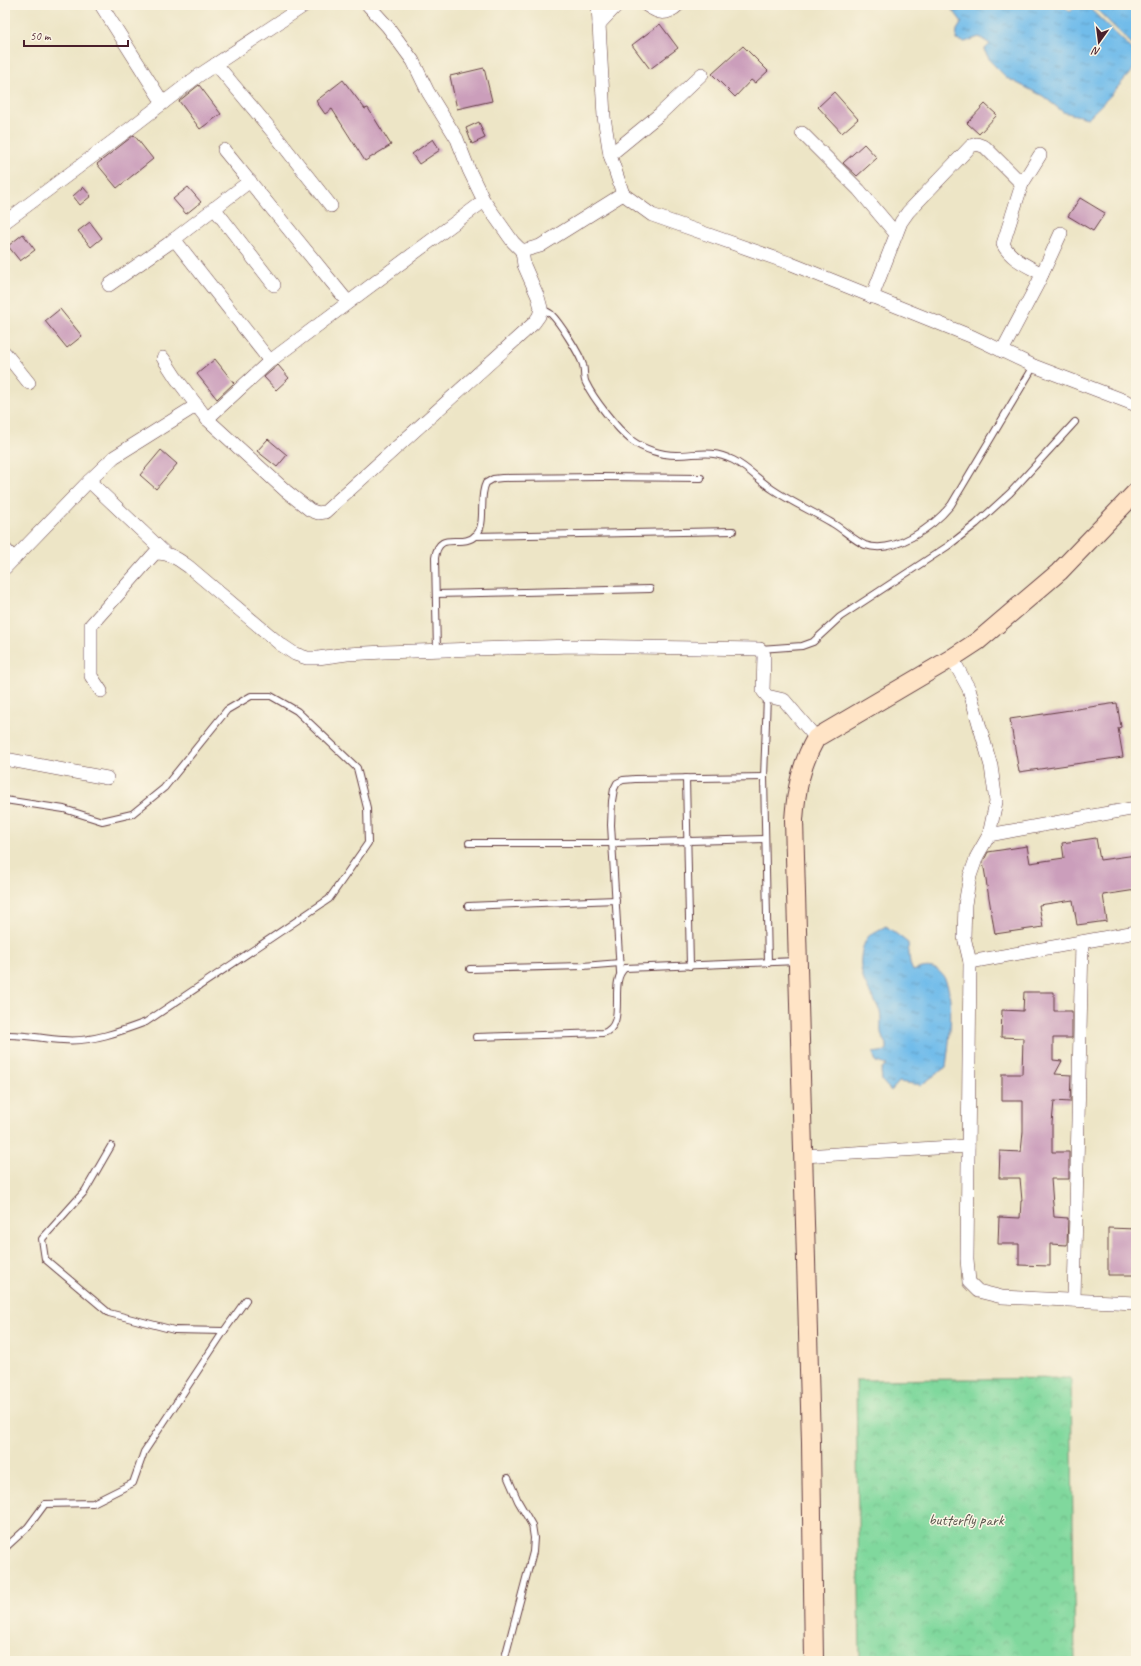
<svg xmlns="http://www.w3.org/2000/svg" width="1141" height="1666" viewBox="0 0 1141 1666" font-family="Caveat,sans-serif">
  <style>
    .park { fill: url(#park-crowns); stroke: #657c64 }
    .water { fill: url(#water-ripples); stroke: #5e6e8a }
    .building { fill: #cb9ebb }
    .lines { fill: none; stroke-linecap: round; stroke-linejoin: round }
    .lane-casing { stroke: #623d42; stroke-width: 8 }
    .street-casing { stroke: #623d42; stroke-width: 14 }
    .secondary-casing { stroke: #623d42; stroke-width: 20 }
    .lane { stroke: #fff; stroke-width: 6 }
    .street { stroke: #fff; stroke-width: 13 }
    .secondary { stroke: #ffe4c6; stroke-width: 18 }
    .labels { text-anchor: middle; dominant-baseline: central; stroke-width: 3; stroke-linejoin: round; paint-order: stroke }
    .park-label { font-size: 16px; fill: #5a564d; stroke: #fcf5e5 }
  </style>
  <defs>
    <pattern id="park-crowns" width="20" height="18" patternUnits="userSpaceOnUse"><rect width="20" height="18" fill="#80d89d"/><path d="M2 6a3 3 0 1 1 6 0M12 15a3 3 0 1 1 6 0" fill="none" stroke="#70b987"/></pattern>
    <pattern id="water-ripples" width="26" height="14" patternUnits="userSpaceOnUse"><rect width="26" height="14" fill="#71bcea"/><path d="M2 4q2-2 4 0t4 0M15 11q2-2 4 0t4 0" fill="none" stroke="#5f98be"/></pattern>
  </defs>
  <rect width="100%" height="100%" fill="#fcf5e5"/>
  <filter id="ink" filterUnits="userSpaceOnUse"><feTurbulence type="fractalNoise" baseFrequency=".025" numOctaves="2"/><feDisplacementMap in="SourceGraphic" scale="8" xChannelSelector="R" yChannelSelector="G"/><feConvolveMatrix kernelMatrix="1 2 1 2 8 2 1 2 1" color-interpolation-filters="sRGB"/></filter>
  <filter id="wash" filterUnits="userSpaceOnUse"><feTurbulence type="fractalNoise" baseFrequency=".012" numOctaves="4" result="noise"/><feDisplacementMap in="SourceGraphic" scale="16" xChannelSelector="R" yChannelSelector="G"/><feGaussianBlur stdDeviation="0.9" result="paint"/><feColorMatrix in="noise" values="0 0 0 0 0 0 0 0 0 0 0 0 0 0 0 0 0 1.4 0 .05"/><feComposite in="paint" operator="in"/></filter>
  <g filter="url(#wash)">
    <rect width="100%" height="100%" fill="#ede5c6"/>
    <path class="park" d="M1071,1378L1075,1661H860L856,1380Z"/>
    <g class="water">
      <path d="M949,5H1063L1070,12L1077,5H1086L1136,53V66L1111,95L1088,118L1063,112L1043,96L1007,78L991,62L984,50L990,44L979,37L965,42L956,40L957,30L962,22Z"/>
      <path d="M1092,5H1136V48Z"/>
      <path d="M886,926L908,943L910,964L913,971C965,948 949,1041 946,1067L921,1085L899,1082L891,1091L882,1081L881,1070L887,1065L876,1062L873,1053L886,1051V1044C877,1032 883,1024 880,1012C877,1003 871,996 867,987C859,973 858,951 868,937C871,933 881,929 886,926Z"/>
    </g>
    <g id="blocks">
      <g class="building">
        <path d="M660,24L678,48L650,69L632,45Z"/>
        <path d="M743,46L768,71L755,83L751,80L735,97L712,74Z"/>
        <path d="M484,68L492,101L457,109L450,76Z"/>
        <path d="M343,80L365,109L368,108L391,145L365,161L332,109L325,114L316,101Z"/>
        <path d="M199,85L221,114L200,129L179,101Z"/>
        <path d="M834,92L858,119L842,133L818,107Z"/>
        <path d="M985,104L997,115L979,134L967,123Z"/>
        <path d="M479,122L485,138L472,144L466,128Z"/>
        <path d="M134,135L153,159L117,188L97,164Z"/>
        <path d="M433,139L440,150L419,164L412,154Z"/>
        <path d="M864,144L877,158L857,176L843,163Z"/>
        <path d="M83,187L91,196L80,205L73,196Z"/>
        <path d="M188,187L201,202L186,214L173,199Z"/>
        <path d="M1080,198L1105,213L1093,231L1068,216Z"/>
        <path d="M90,222L102,238L91,247L78,231Z"/>
        <path d="M23,234L35,250L20,261L8,246Z"/>
        <path d="M60,309L82,336L67,348L45,321Z"/>
        <path d="M215,359L234,383L217,399L197,374Z"/>
        <path d="M278,365L289,378L276,390L264,377Z"/>
        <path d="M268,439L287,455L277,467L257,451Z"/>
        <path d="M161,450L177,464L156,489L140,475Z"/>
        <path d="M1117,703L1121,727L1118,728L1123,757L1019,772L1010,719Z"/>
        <path d="M1096,838L1100,860L1136,855V890L1103,895L1107,921L1077,925L1073,900L1039,905L1043,927L995,934L983,862L988,852L1027,846L1030,863L1064,858L1062,843Z"/>
        <path d="M1024,992H1054V1011H1072V1038H1053V1060L1062,1061L1055,1074L1071,1075L1070,1102L1054,1101L1052,1123V1152H1069V1179H1051L1054,1217L1068,1218L1067,1245L1050,1244V1266L1019,1265V1244H998L999,1217L1020,1218L1021,1201H1022L1020,1178H999L1000,1151L1021,1152L1023,1132V1101H1002V1074H1022L1023,1038L1001,1037L1002,1010L1023,1011Z"/>
        <path d="M1108,1228L1136,1229V1275H1108Z"/>
      </g>
    </g>
  </g>
  <g filter="url(#ink)">
    <use href="#blocks" fill-opacity="0" stroke="#623d42" stroke-width="1"/>
    <g class="lines">
      <g class="lane-casing">
        <g id="lane">
          <path d="M541,308C544,310 548,312 551,314C560,323 580,354 583,365C585,371 583,378 586,383C593,398 617,429 631,440C643,449 661,455 676,455C698,455 711,449 733,460C747,467 759,480 772,489C791,502 812,511 832,523C843,529 853,540 865,545C894,555 933,527 951,505L1034,366"/>
          <path d="M475,536L733,531"/>
          <path d="M436,594L650,589"/>
          <path d="M760,649L802,646L813,642L840,617L948,546L976,524L1010,493L1075,422"/>
          <path d="M437,651L435,558C439,528 462,550 476,535C487,524 478,498 486,483L493,479L502,478L602,477L701,478"/>
          <path d="M767,696L764,777L768,963"/>
          <path d="M686,778L690,966"/>
          <path d="M5,800L64,809L102,821L132,814L164,788L227,710L251,696H271L297,711L357,768L367,808L368,843L329,899L146,1022C122,1031 90,1043 63,1040C43,1039 25,1034 5,1035"/>
          <path d="M469,843H613L765,839"/>
          <path d="M468,906L616,900"/>
          <path d="M470,969L583,966L620,963"/>
          <path d="M620,972L611,825L612,801L614,789L617,783L623,780L635,779L764,777"/>
          <path d="M476,1037L603,1033C629,1025 607,983 625,968L797,961"/>
          <path d="M111,1146L85,1191L42,1239L45,1259L109,1313L174,1330L224,1331"/>
          <path d="M5,1548L28,1527L45,1504L93,1503L133,1483L144,1452L224,1331L246,1300"/>
          <path d="M504,1661L533,1552L534,1538L532,1525L518,1501L508,1478"/>
        </g>
      </g>
      <g class="street-casing">
        <g id="street">
          <path d="M101,5L163,103"/>
          <path d="M368,5L388,27L413,61L428,92L457,139L469,170L484,201L513,242L522,251L540,246L623,194"/>
          <path d="M598,5L604,117L610,155L623,194L652,215L789,263L973,337L1034,366L1136,405"/>
          <path d="M646,5C659,14 666,16 678,5"/>
          <path d="M599,24L617,5"/>
          <path d="M216,64L272,131L331,206"/>
          <path d="M802,133L859,190L896,234"/>
          <path d="M224,150L348,302"/>
          <path d="M610,155L660,114L702,74"/>
          <path d="M1040,155L1022,184L1003,244C1010,259 1028,266 1042,274"/>
          <path d="M214,208L274,285"/>
          <path d="M5,222L132,127L198,76L305,5"/>
          <path d="M174,239L270,361"/>
          <path d="M109,285L168,244L250,181"/>
          <path d="M872,297L901,222L908,212L971,146L977,144L985,147L1022,184"/>
          <path d="M1002,351L1038,283L1061,233"/>
          <path d="M5,353L29,383"/>
          <path d="M163,358L176,378L207,419L286,491L310,510L318,513L325,512L534,323L539,316L541,308L538,297L524,265L522,251"/>
          <path d="M207,419L270,361L484,201"/>
          <path d="M89,481L164,552"/>
          <path d="M5,549L14,559"/>
          <path d="M5,568L89,481L114,457L197,405"/>
          <path d="M952,658L969,689L991,766L996,802L989,835L977,856L970,876L965,904L964,937L970,962L967,1259L969,1282L978,1291L1002,1297L1136,1303"/>
          <path d="M101,691L91,676V625L155,553C169,552 178,559 189,567L280,644L295,654L307,658H318L347,654L384,652L571,646L760,649L764,655L763,691L767,696L784,700L816,738"/>
          <path d="M5,759L107,778"/>
          <path d="M989,835L1136,808"/>
          <path d="M970,962L1136,932"/>
          <path d="M804,1156L968,1146"/>
          <path d="M1074,1300L1082,942"/>
        </g>
      </g>
      <g class="secondary-casing">
        <path id="secondary" d="M814,1661L811,1443L794,820C796,791 801,764 816,738L952,658L978,641L1059,572L1136,492"/>
      </g>
      <use href="#lane" class="lane"/>
      <use href="#street" class="street"/>
      <use href="#secondary" class="secondary"/>
    </g>
  </g>
  <g class="labels">
    <g class="park-label">
      <text x="966" y="1520">butterfly park</text>
    </g>
  </g>
  <rect width="1141" height="1666" fill="none" stroke="#fcf5e5" stroke-width="20"/>
  <g transform="translate(1099 42) rotate(194)" stroke="#fcf5e5" stroke-width="3" paint-order="stroke">
  <path d="M0-3L7 15L0 10L-7 15Z" fill="#4a1f2b"/>
  <text y="-6" font-size="11" font-weight="bold" text-anchor="middle" fill="#4a1f2b">N</text>
  </g>
  <path d="M24 40v6h104v-6" fill="none" stroke="#4a1f2b" stroke-width="2"/>
  <text x="30" y="40" font-size="12" fill="#4a1f2b" stroke="#fcf5e5" stroke-width="3" paint-order="stroke">50 m</text>
</svg>
